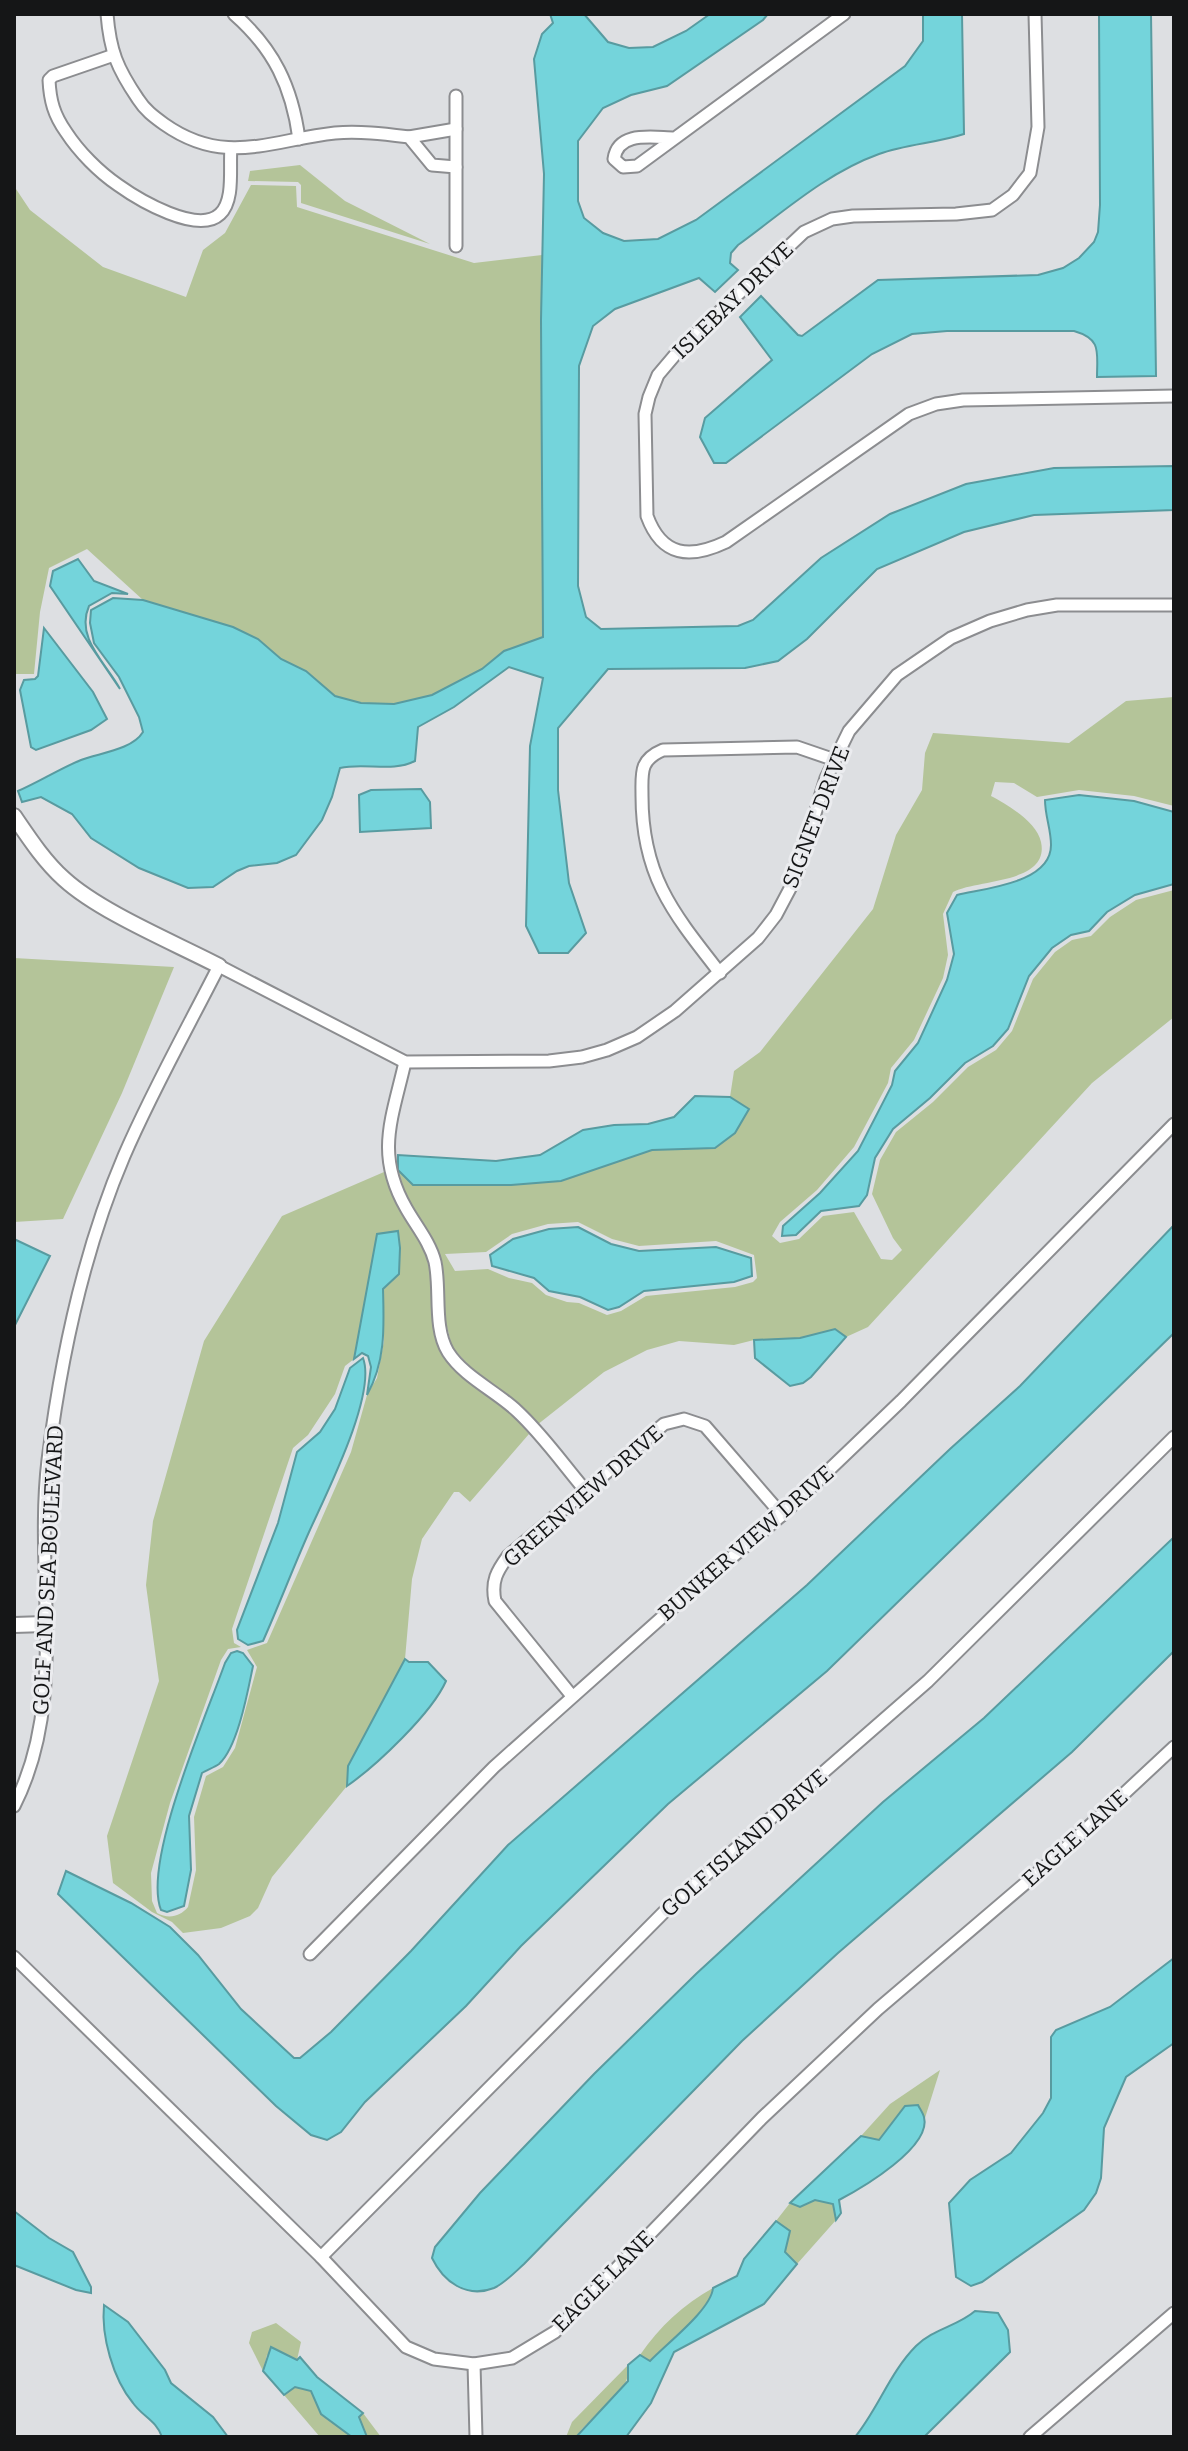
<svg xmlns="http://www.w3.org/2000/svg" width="1188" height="2451" viewBox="0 0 1188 2451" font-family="Bitter,serif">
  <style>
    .green { fill: #b4c499; fill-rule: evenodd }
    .water { fill: #74d4db; stroke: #589ba0; stroke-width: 2 }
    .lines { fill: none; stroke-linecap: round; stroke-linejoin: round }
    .minor-casing { stroke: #8c8d90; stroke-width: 15 }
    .tertiary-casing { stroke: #8c8d90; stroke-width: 18 }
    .minor { stroke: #fff; stroke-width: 11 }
    .tertiary { stroke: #fff; stroke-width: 14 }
    .labels { text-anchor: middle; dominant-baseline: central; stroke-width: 6; stroke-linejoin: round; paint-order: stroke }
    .street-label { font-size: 22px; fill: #151617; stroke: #ebecef }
  </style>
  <rect width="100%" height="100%" fill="#dddfe2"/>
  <g class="green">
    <path d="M300,165L345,201L430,244L301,203V185L298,182L248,181L250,171Z"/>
    <path d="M251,185L296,186L297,207L474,263L542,255L543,638L504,651L482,669L432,695L394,704L361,703L335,696L306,671L281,659L258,639L233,627L143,600L87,549L49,568L40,612L34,674H14V186L30,210L103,267L186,297L203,250L225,233Z"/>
    <path d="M1174,697V806L1134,796L1079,790L1037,797L1014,783L995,782L991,796C1008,805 1037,822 1041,842C1050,884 978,879 953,892L943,914L948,955L943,978L914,1040L891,1068L888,1083L854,1147L817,1190L780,1222L772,1236L780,1243L799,1239L823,1216L854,1212L881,1259L892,1260L902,1250L893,1238L872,1194L880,1160L896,1132L933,1102L968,1067L996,1050L1012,1031L1033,979L1055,952L1072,940L1091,936L1110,917L1136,900L1174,890V1017L1092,1083L868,1327L846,1337L835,1329L800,1338L754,1340L734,1345L679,1341L647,1350L604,1372L537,1425L521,1407L472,1369L452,1347L445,1319L439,1256L432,1239L401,1187L394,1167L398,1166V1170L413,1185H511L561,1181L652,1150L715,1148L749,1109L730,1097L734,1071L760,1052L873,909L896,835L922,790L925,753L933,733L1069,743L1126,701ZM578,1222L612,1239L639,1246L716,1241L754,1255L757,1278L753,1282L735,1287L646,1296L621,1311L607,1315L579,1303L567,1302L546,1295L532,1283L509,1278L488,1269L455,1271L445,1254L486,1252L512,1234L548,1224Z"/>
    <path d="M14,958L174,967L122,1093L63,1219L14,1222Z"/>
    <path d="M384,1172L402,1212L423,1245L432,1278L434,1322L466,1379L514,1416L529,1434L470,1502L459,1492H454L422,1539L412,1579L405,1659L348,1766L347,1786L272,1877L258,1908L250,1916L221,1928L183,1933L172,1922L152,1912L113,1883L107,1836L159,1681L146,1585L153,1521L204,1341L282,1216ZM400,1248L383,1289L384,1341L377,1378L367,1395L351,1452L267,1643L247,1650L257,1667L235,1748L223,1767L206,1776L194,1817L196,1870L188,1907C180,1917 168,1919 157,1913L152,1901L151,1873L170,1803L221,1660L228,1649L241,1647L234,1643L232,1629L293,1448L308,1435L335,1394L345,1366L354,1359L363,1322Z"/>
    <path d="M940,2070L925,2118L918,2106L879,2140L861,2136L890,2104Z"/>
    <path d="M815,2200L833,2204L836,2220L797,2264L785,2252L776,2221L790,2203L800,2207Z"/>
    <path d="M713,2288C710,2310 666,2345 649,2361L640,2355C660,2326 683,2305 713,2288Z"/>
    <path d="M276,2323L301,2342L297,2360L267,2355L263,2371L249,2343L252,2332Z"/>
    <path d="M628,2365C633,2395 590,2414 576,2437H566L572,2422Z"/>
    <path d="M295,2387L311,2391L321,2414L352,2437H320L284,2395Z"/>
    <path d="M363,2413L381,2437H367L359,2417Z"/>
  </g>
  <g class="water">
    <path d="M550,14H584L608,42L629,48L653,47L686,31L710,14H768L763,20L667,86L631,95L603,108L578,141V201L584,218L603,233L624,241L658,239L696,220L905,66L923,41V14H962L964,134C937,143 906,144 879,154C826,173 782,213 738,245L731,253L730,263L738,270L715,292L699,278L615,309L593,326L579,366L578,586L586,617L601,629L738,626L753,620L821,558L890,514L966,484L1054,468L1174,466V510L1034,515L964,532L877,569L807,639L778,661L745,668L608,669L558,728V790L569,883L586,933L568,953H539L526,926L530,746L543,678L509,667L454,707L418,727L415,761C392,773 365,762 340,768L332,797L322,820L296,855L277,863L249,866L237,871L213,887L188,888L139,868L91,838L72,814L41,797L22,802L18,791C39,782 59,769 81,760C99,753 132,750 143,732L139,717L119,677L94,643L90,623L91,610L113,598L143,600L233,627L258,639L281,659L306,671L335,696L361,703L394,704L432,695L482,669L504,651L543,637L541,320L544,174L534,59L542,34L553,23Z"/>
    <path d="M1099,14H1151L1156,376L1097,377C1097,352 1102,339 1074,331H947L912,334L872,354L726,463H714L700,437L705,418L772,360L740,317L761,296L798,335L802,336L878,280L1038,275L1063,268L1079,258L1094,242L1098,232L1100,205Z"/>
    <path d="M78,559L94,581L128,594L112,593L89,606C75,638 106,663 120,689L50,586L53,571Z"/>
    <path d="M44,628L93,692L107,719L91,730L36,750L31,747L20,690L24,680L35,679L38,676Z"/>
    <path d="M421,789L430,802L431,828L360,832L359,795L371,790Z"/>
    <path d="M1079,795L1134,801L1174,812V884L1135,895L1107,912L1089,931L1071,935L1052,948L1029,976L1008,1029L993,1046L965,1063L930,1098L893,1129L875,1158L867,1195L859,1206L821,1211L796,1235L782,1236L783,1226L820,1193L858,1151L892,1085L895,1071L918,1043L947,980L954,954L947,913L957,895C986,888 1051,883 1051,845C1051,829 1045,816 1045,800Z"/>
    <path d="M695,1096L730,1097L749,1109L735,1133L715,1148L652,1150L561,1181L511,1185H413L398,1170V1155L496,1161L540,1155L583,1130L614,1125L648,1124L674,1117Z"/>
    <path d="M1174,1225V1333L827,1671L668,1804L521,1946L466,2006L365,2102L341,2132L327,2140L311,2135L276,2106L58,1894L66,1871L131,1903L170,1927L198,1955L241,2009L294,2058H300L331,2032L411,1951L508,1845L807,1585L950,1449L1020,1386Z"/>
    <path d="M578,1227L611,1244L639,1251L716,1247L751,1258L752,1276L734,1282L644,1291L619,1307L608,1310L580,1297L549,1291L534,1278L492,1266L490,1255L513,1239L549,1229Z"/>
    <path d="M398,1231L400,1248L399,1274L383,1289C384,1326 386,1361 367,1395L371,1367L368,1356L362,1353L354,1359L377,1234Z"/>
    <path d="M14,1239L50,1256L14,1327Z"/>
    <path d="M835,1329L846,1337L811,1377L803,1383L790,1386L755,1358L754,1340L800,1338Z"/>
    <path d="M363,1358C377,1395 325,1496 309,1532C293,1568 279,1605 263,1641L248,1645L238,1639L237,1630L278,1523L297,1452L320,1432L335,1409L350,1368Z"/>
    <path d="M1174,1537V1651L1072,1752L838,1953L742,2041L524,2264C515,2272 505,2283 494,2288C466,2299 443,2281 432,2258L435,2247L480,2193L594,2074L696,1974L883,1802L984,1718Z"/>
    <path d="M237,1651L243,1653L253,1666C248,1690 238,1747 219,1764C215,1767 207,1770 202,1773L189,1816L191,1870L184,1906L167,1912L161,1910C142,1862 207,1714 225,1663L231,1653Z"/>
    <path d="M405,1659L409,1662H428L446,1681C432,1713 376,1766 347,1786L348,1766Z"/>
    <path d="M1174,1958V2043L1126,2077L1104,2128L1101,2178L1096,2193L1084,2210L982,2282L971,2286L956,2277L949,2203L970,2180L1011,2153L1043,2113L1051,2098V2037L1056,2030L1110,2007Z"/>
    <path d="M918,2105C920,2109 923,2113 924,2117C932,2147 862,2188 839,2200L841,2213L836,2220L833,2204L815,2200L800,2207L790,2203L861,2136L879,2140L905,2106Z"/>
    <path d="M14,2211L49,2238L73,2252L91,2287V2293L76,2290L14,2265Z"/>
    <path d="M776,2221L790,2231L785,2252L797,2264L764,2304L674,2352L651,2403L626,2437H576L628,2381V2365L640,2355L650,2361C666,2344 711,2310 713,2288L737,2276L744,2259Z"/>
    <path d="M104,2305L128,2322L165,2370L171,2383L213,2417L228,2437H162C157,2421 142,2416 133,2403C113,2379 101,2336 104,2305Z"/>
    <path d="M975,2311L998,2313L1008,2330L1010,2352L924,2437H855C878,2409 890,2372 916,2346C933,2329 958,2326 975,2311Z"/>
    <path d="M271,2347L297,2360L300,2357L317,2377L363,2413L359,2417L367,2437H352L321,2414L311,2391L295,2387L284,2395L263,2371Z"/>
  </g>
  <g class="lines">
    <g class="minor-casing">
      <g id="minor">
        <path d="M107,14C110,51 117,68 138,99C145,110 153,116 164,124C225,167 270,140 335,133C360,131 384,134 409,137L432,165L456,167"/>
        <path d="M234,14C274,49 292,87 299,139"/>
        <path d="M1035,14L1038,127L1030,173L1013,195L992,210L956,214L853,216L832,219L804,232L680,349L658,375L649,397L645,414L647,516C662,557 690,559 726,542L909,414L936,404L963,400L1174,396"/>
        <path d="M114,55L53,76L49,80C50,101 54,115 66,132C79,152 99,172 118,185C139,200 198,235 220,214C235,200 229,167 231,148"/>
        <path d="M409,137L456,129"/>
        <path d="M675,138C654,138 618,130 614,159L623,167L637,166L844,14"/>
        <path d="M456,246V96"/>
        <path d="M720,973C673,913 642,876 642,796C642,773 639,760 663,750L797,747L835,760"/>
        <path d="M405,1062C392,1119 375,1154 406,1208C416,1226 430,1242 435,1262C441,1290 433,1327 448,1352C464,1377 496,1391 517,1411C542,1434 563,1464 585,1490"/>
        <path d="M572,1696L495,1601C491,1581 497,1571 508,1556L664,1424L684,1419L705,1426L782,1515"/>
        <path d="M14,1806C69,1698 34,1576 48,1460C61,1357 83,1252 124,1156C152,1091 187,1029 219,966L405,1062L549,1061L582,1057L607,1050L637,1037L675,1011L758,938L776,915L794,881L826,778L849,731L897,675L951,638L990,621L1027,610L1057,605H1174"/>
        <path d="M310,1954L494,1767L687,1595L782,1515L901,1401L1174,1124"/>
        <path d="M14,1957L321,2257L406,2347L434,2359L474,2364L512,2358L555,2332L762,2118L878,2009L1055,1858L1174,1747"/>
        <path d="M321,2257L669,1907L928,1681L1174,1437"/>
        <path d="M474,2364L476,2437"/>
        <path d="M1030,2437L1174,2313"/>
      </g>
    </g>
    <g class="tertiary-casing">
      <g id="tertiary">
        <path d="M14,816C29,838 44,861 64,879C100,912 175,943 219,966"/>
        <path d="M14,1625L45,1624"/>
      </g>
    </g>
    <use href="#minor" class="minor"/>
    <use href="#tertiary" class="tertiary"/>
  </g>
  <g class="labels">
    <g class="street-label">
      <text transform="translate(733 300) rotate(-44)">ISLEBAY DRIVE</text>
      <text transform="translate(816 817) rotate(-69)">SIGNET DRIVE</text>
      <text transform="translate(583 1496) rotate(-41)">GREENVIEW DRIVE</text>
      <text transform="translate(746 1543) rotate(-41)">BUNKER VIEW DRIVE</text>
      <text transform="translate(48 1570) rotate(-87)">GOLF AND SEA BOULEVARD</text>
      <text transform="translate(1075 1838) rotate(-42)">EAGLE LANE</text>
      <text transform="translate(744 1843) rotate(-41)">GOLF ISLAND DRIVE</text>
      <text transform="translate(603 2281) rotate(-45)">EAGLE LANE</text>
    </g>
  </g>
  <rect width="1188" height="2451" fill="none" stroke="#151617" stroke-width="32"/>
</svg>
